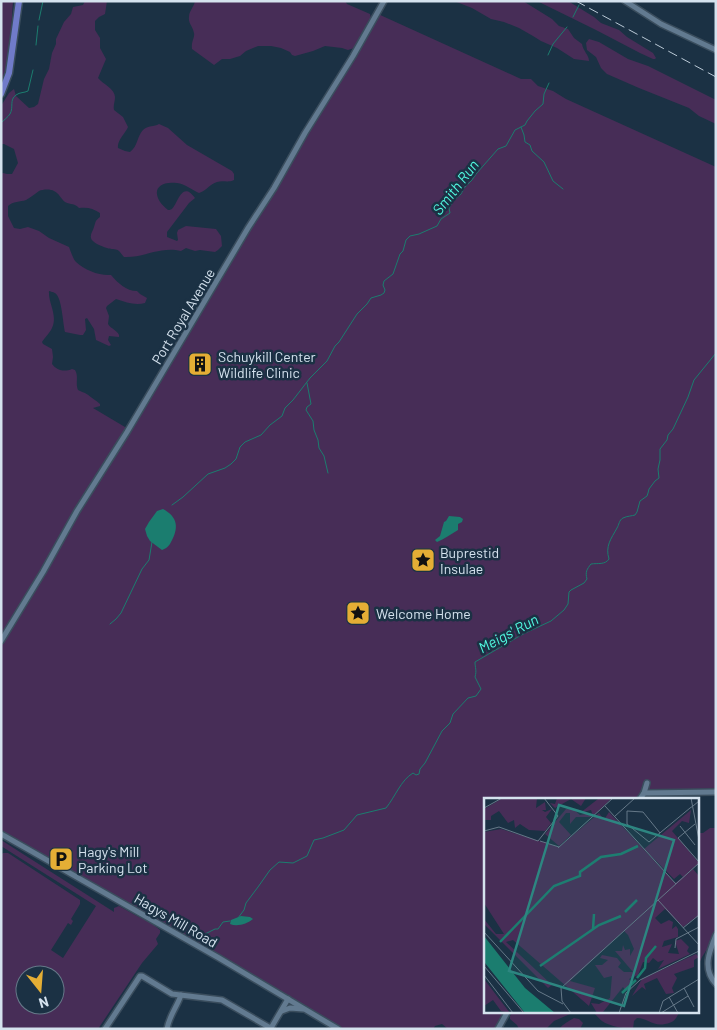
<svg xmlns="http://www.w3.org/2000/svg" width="717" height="1030" viewBox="0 0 717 1030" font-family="Barlow,sans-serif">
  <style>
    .green { fill: #472d57; fill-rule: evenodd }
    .water { fill: #1b7d6f }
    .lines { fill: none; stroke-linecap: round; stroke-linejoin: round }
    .stream { stroke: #1b7d6f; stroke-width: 1 }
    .minor-casing { stroke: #3a4d5d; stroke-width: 8 }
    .major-casing { stroke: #3a4d5d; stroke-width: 9 }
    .minor { stroke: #627a90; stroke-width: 5 }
    .major { stroke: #707bc9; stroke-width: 6 }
    .rail { stroke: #bac9d6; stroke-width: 1; stroke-dasharray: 10 5; stroke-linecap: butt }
    .labels { text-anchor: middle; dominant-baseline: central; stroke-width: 5; stroke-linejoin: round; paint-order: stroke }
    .street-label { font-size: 14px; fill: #d5e2ee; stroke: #1b3144 }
    .poi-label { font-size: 14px; fill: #d5e2ee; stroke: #1b3144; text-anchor: start }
    .water-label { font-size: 15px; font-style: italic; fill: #51f9e0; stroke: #1b3144 }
    .inset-river { fill: none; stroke: #1b7d6f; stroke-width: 2.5 }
    .inset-road { fill: none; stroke: #657888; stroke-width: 1 }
    .view { fill: #2d8681; fill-opacity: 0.15; stroke: #2d8681; stroke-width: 2.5 }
    .inset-edge { fill: none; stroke: #d5e2ee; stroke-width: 2.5 }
  </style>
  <rect width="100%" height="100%" fill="#1b3144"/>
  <g class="green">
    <path d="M1,1H13C11,28 11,59 1,84Z"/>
    <path d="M85,1H107L105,14L99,17L95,21V30L100,38V48L106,59L98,78C103,84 115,89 115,97C115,102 113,105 114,110L123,117L128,127C125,134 117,140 118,148L125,151L130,152C138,146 137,136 143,130C148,125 154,127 159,124L168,128L187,145L232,171L234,174V180C228,183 223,180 217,182C210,184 206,191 199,193C192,190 185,184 177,183C153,180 151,197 168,210C169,210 170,210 172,209C178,203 182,180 195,198L189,203L167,232V237L177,241L178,240L177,233L178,230L186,226L216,229L221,236L222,246L218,250L215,252L200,250L195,251L186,248L181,251C160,246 144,258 124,257C122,255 121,253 119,251C115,248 111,250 107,248C103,247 91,242 91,238C90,234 93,231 94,227C96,221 95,221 100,217V213C93,208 87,207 79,208C75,203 71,205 65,202C61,199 59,193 54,191C51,189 43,189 39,191C35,194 31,197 26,200C20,202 13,201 8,206V216L14,228L20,229L28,227L39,231L49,238L69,247C71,252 73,259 76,262C85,270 99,276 111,275C118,283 126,291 137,291L140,294L147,298L145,303C135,306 126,302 116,299L107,306L106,308L109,316L108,324C111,329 117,330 119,335V337L109,336L108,340L111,345L109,346L96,340L94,329L87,318L85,319L86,330L83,335H80L65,332C63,323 62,302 57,295C55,292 52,292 49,291C48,303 58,315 52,328C50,333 45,337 42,342L43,344L52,349L53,357L52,364C57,371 65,372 72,369L75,370C79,377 75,383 78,390C80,391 82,392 85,393C87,394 98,402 100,404V406L93,408L130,430L378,14L521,79H531L538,86L553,91L566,99L716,167V790L652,792L638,799H486V1011H506L496,1029H448L442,1024L435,1026L433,1029H341L220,956L1,832V174L3,173L7,174H12L18,163L14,149L4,144H1V106L9,93L14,89L16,96L29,108L34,107L38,104L44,79L49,69L52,53L56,44V39L64,22L71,14L73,7L83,5Z"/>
    <path d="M195,1H345L347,4L370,14L371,19L354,48L348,50L342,48L325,46L313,51L295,56L292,55L290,52L281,48L271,46H258L246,51L240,56L230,59H222L214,65L192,49C191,41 195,38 194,33C193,27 188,23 189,17C189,11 194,7 195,1Z"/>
    <path d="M454,1H523L552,19L559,26L568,29L574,38L582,44C583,51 589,55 589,61L574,59L557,48L541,41L533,36L519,28L504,22L491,19L472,8Z"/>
    <path d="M537,1H568L594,17L601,23L619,30L627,37L653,53L656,58L655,59H653L640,53L596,30Z"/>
    <path d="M589,39L599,42L628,59L648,66L716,100V124L699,116L689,108L639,88L607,74L601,68L596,57L587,50L586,43Z"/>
    <path d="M710,828H716V927L709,946L702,957L698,966V833H703Z"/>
    <path d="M1,840L114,912V908L119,906L137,916L150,922L160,930V933L156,939L158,944L142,963L98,1029H1V855L3,853H8L80,900V904L71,919L73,921L71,925L68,923L51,950L63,958L96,906L1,846ZM25,975H55V1005H25Z"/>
    <path d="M513,1011H577L554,1021L546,1029H519L517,1025L510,1019V1016Z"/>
    <path d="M589,1011H680C675,1020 675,1022 665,1024C654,1027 647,1018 637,1018L634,1021L633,1029C626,1029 608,1026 602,1021C597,1017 596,1013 589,1011Z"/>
    <path d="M574,1018L579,1019L583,1023L580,1029H559C563,1024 569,1021 574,1018Z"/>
  </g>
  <g class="water">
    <path d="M163,509C178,517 179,528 171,542C169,546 167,548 162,550L150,541L147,536L145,529L149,522L157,511Z"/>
    <path d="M449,516L460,517L463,519L462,522L458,524V530C451,534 444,539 437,542L435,540L440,536L444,522L446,521Z"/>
    <path d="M241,916L250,917L253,919C247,924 237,927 230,924L231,920Z"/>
  </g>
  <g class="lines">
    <g class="stream">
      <path d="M573,17L579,5"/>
      <path d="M39,20L43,1"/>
      <path d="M36,45L38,26"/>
      <path d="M548,55L553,44L567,27"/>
      <path d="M1,123C4,120 8,117 10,114C14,107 9,100 16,95C20,92 24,93 28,91L33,70"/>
      <path d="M521,127L524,135L525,142L530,145L532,151L544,162L553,181L563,189"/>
      <path d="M307,383L311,404L307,407L306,410L313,421L314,430L318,440L319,448L324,456L328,473"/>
      <path d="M172,505L183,497L208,474L225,468L231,464L236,459L240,447L245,442L261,435L270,425L282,416L285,408L293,400L310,378L327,361L335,346L339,342L357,314L367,304L371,298L381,295L384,293L385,290L383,285L384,281L393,274L400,254L403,251L406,240L410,236L419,234L437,226L441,219L450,213L449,208L452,203L456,198L461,194L464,188L472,180L476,174L498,149L506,146L515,130L525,125L527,121L535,111L543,104L544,94L549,83"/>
      <path d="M110,624L116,619L121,613L142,569L149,560L152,542"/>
      <path d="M238,918L244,910L246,903L258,887L270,870L279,862L293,863L307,856L314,840L323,838L344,830L357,815L386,808C395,797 401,780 413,773L416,775L419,774L420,769L425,763L442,731L450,723L453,714L468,698L476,696L481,689L475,677C477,670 475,668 475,662L523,634L551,621L564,610L568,604L569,592L571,590L584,583L587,579C585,572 587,569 591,564C598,563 605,565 609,559C605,546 611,539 617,528C619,525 619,520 623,518C627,516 632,516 635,515L637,512L640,501L647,496L648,493L649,489L655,481L659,478L658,469L660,460V449L667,440L668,435L673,429L688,397L694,380L716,353"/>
      <path d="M199,937L215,929H218L223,922L230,921"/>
    </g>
    <g class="minor-casing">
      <g id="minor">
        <path d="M625,1L661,24L716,50"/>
        <path d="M1,641L43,572L77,511L127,432L248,228L274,188L305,133L353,56L384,1"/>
        <path d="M644,793L716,792"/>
        <path d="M640,799L644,793L647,783"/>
        <path d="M1,834L219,958L338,1029"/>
        <path d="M716,935C709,952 702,969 716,984"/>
        <path d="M282,1011L290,1008L303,1009"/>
        <path d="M271,1028L288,999"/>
        <path d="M105,1029L140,976H142L172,994L222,1000L272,1029"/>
        <path d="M167,1029C169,1016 177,1007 181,995"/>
        <path d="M498,1029L508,1011"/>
      </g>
    </g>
    <g class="major-casing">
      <path id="major" d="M1,94L9,73L19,1"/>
    </g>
    <use href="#minor" class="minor"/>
    <use href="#major" class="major"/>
    <path class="rail" d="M576,1L716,77"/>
  </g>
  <defs>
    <g id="building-square" transform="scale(1.25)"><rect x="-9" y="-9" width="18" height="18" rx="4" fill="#e4ae35" stroke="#1b3144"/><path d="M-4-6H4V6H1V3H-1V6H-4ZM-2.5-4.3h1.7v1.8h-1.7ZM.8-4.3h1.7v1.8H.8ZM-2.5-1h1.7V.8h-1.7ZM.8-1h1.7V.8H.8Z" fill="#111"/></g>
    <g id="sight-square" transform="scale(1.25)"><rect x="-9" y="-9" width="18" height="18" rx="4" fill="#e4ae35" stroke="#1b3144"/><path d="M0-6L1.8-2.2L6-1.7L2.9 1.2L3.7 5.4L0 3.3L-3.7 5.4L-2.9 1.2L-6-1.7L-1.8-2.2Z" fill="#111"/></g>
    <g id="parking-square" transform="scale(1.25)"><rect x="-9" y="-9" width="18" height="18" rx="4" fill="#e4ae35" stroke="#1b3144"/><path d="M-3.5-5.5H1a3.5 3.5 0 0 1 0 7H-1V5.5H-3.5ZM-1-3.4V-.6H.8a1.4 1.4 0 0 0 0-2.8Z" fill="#111"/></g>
  </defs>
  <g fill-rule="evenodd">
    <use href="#building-square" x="200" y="364"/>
    <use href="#sight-square" x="423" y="560"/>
    <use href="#sight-square" x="358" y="613"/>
    <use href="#parking-square" x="61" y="859"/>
  </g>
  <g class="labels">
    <g class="street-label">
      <text transform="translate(183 316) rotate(-59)">Port Royal Avenue</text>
      <text transform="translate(176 920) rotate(30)">Hagys Mill Road</text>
    </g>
    <g class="poi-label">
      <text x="218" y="356">Schuykill Center<tspan x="218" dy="16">Wildlife Clinic</tspan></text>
      <text x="440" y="552">Buprestid<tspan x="440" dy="16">Insulae</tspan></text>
      <text x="376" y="613">Welcome Home</text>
      <text x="78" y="851">Hagy's Mill<tspan x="78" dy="16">Parking Lot</tspan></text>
    </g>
    <g class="water-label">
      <text transform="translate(455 187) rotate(-52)">Smith Run</text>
      <text transform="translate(508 633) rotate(-28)">Meigs' Run</text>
    </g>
  </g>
  <g transform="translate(484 798)">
    <rect width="215" height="215" fill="#1b3144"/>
    <path d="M19,0H53L52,10L61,4L62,12H58L61,14L68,11L62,19L67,25L61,33L45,32L36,26L31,30L30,22L24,25L15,13L7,18V22H0V11ZM73,0H102L97,8L87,1L71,10L66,5L71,6ZM128,0L109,18L107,12L96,15L114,1ZM82,11H89L96,17L106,15L108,19H92L86,26V15H82L75,24L87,37L75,48L61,36ZM207,12L205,25L198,23L188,33L215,65L199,79L196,76L190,81L160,51ZM125,14L191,85L209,71L215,78V117L199,129L181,111L171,120L177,126L185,122L189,124L188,131L192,128L194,131V139L180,143L178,149L188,146L184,155L195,156L191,143L197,141L205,149L203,153L206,156L174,171L180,162L174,164L169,160L165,165L159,164L154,177L145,181L149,186L142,193L139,189L119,214L113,215L107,205L115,206L126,200L128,178L120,180L111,167H118L124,162L116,160L118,157L133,160L137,165L134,169L140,174H149L131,153H138L139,147L141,152L146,151V158L150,151L144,137L140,133L86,183L111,190L105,208L29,142L22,144L68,187L64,190L0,126V121L12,136H20L0,105V34L17,31L75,49L115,15L120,22ZM212,156L215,159L210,162V169L190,176L193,180L188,190L190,195L182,196L173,180L160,186L162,192L158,189L148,198L158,181ZM0,181L26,215L17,213L9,202L0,208Z" fill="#472d57"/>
    <path d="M0,138L41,190L71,215H41L1,165Z" fill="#1b7d6f"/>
    <path class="inset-river" d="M141,114L153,102M109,131L110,116M16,144L70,88L96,78V74L117,59L137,56L154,48M56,168L115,127L137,118M153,180L161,170L162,160L172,148M138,195L152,182"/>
    <path class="inset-road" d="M207,0L215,42M121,8L192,86M0,10L18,0M130,19L151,0M211,26L194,40L215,64M196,28L211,47M0,33L15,29L54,43L74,18L60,0M176,35L159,14L143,13V26L165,44L206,10L209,8L215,3M56,43L75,49M74,50L129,0M174,102L215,147M199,130L215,117M0,134L54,193L79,206M191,150L192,141L215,129M0,168L40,215M0,177L29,215M200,190L210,209M185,199L194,215M87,215L78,203L77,190L215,65M135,215L142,195L156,182L215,153M175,215L179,203L215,181M177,215L204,198"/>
    <path class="view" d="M75,7L190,42L140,208L25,173Z"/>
    <rect width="215" height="215" class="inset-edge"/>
  </g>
  <rect width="717" height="1030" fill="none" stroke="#d5e2ee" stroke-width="5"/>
  <g transform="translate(40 990) rotate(163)"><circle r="24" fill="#1b3144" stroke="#657888"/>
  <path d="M0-4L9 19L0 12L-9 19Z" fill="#e4ae35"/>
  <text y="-8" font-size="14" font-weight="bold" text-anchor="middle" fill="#d5e2ee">N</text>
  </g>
</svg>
